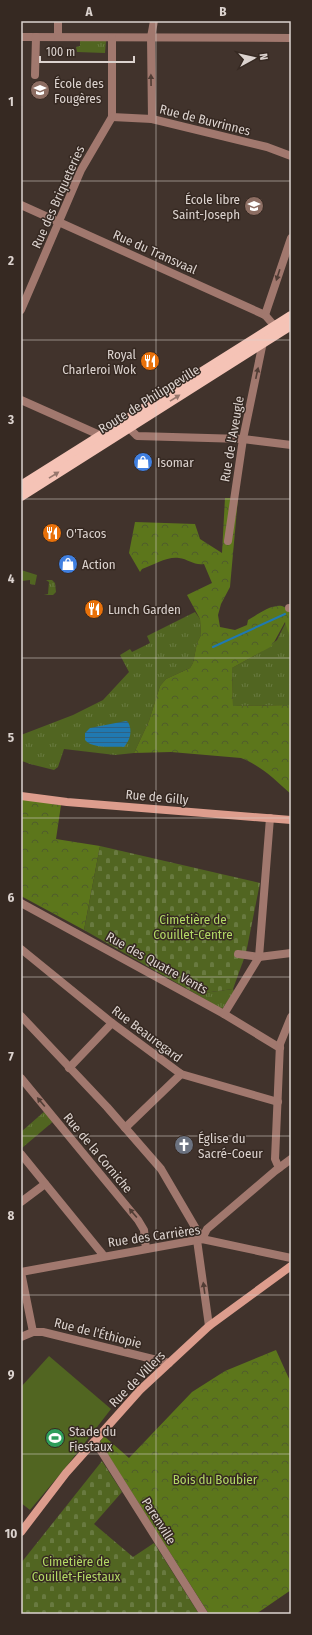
<svg xmlns="http://www.w3.org/2000/svg" width="312" height="1635" viewBox="0 0 312 1635" font-family="'Fira Sans Condensed',sans-serif">
  <style>
    .grass { fill: url(#grass-tufts) }
    .forest { fill: url(#forest-crowns) }
    .cemetery { fill: url(#cemetery-stones) }
    .pitch { fill: #516521 }
    .water { fill: url(#water-rules) }
    .lines { fill: none; stroke-linecap: round; stroke-linejoin: round }
    .stream { stroke: #2079b1; stroke-width: 2 }
    .street { stroke: #a1786e; stroke-width: 8 }
    .secondary { stroke: #dd9d8d; stroke-width: 8 }
    .primary { stroke: #f5c3b6; stroke-width: 10 }
    .oneway { fill: #513d35 }
    .oneway2 { fill: #96766c }
    .grid { fill: none; stroke: #dcd3cf; stroke-width: 1; stroke-opacity: 0.55 }
    .labels { text-anchor: middle; dominant-baseline: central; stroke-width: 3; stroke-linejoin: round; paint-order: stroke }
    .poi-label { font-size: 13px; fill: #dcd3cf; stroke: #362922; text-anchor: start }
    .street-label { font-size: 13px; fill: #dcd3cf; stroke: #362922 }
    .park-label { font-size: 13px; fill: #b2d865; stroke: #362922 }
    .neatline { fill: none; stroke: #dcd3cf; stroke-width: 1.5 }
    .grid-label { font-size: 13px; text-anchor: middle; font-weight: bold; fill: #dcd3cf }
  </style>
  <defs>
    <pattern id="grass-tufts" width="24" height="20" patternUnits="userSpaceOnUse"><rect width="24" height="20" fill="#516521"/><path d="M3 7l-1-3M5 7V3M7 7l1-3M15 17l-1-3M17 17v-4M19 17l1-3" fill="none" stroke="#697a40"/></pattern>
    <pattern id="forest-crowns" width="20" height="18" patternUnits="userSpaceOnUse"><rect width="20" height="18" fill="#5c761b"/><path d="M2 6a3 3 0 1 1 6 0M12 15a3 3 0 1 1 6 0" fill="none" stroke="#505d2b"/></pattern>
    <pattern id="cemetery-stones" width="16" height="16" patternUnits="userSpaceOnUse"><rect width="16" height="16" fill="#516521"/><path d="M2 7V4a2 2 0 0 1 4 0v3zM10 15v-3a2 2 0 0 1 4 0v3z" fill="#697a40"/></pattern>
    <pattern id="water-rules" width="6" height="5" patternUnits="userSpaceOnUse"><rect width="6" height="5" fill="#2079b1"/><path d="M0 2.5h6" fill="none" stroke="#2e6283"/></pattern>
  </defs>
  <rect width="100%" height="100%" fill="#41332c"/>
  <g class="grass">
    <path d="M80,41H106L105,53L77,52L76,47L80,46Z"/>
    <path d="M21,570L37,575L35,585L30,584V580L21,581Z"/>
    <path d="M46,580H52L55,583L56,592L53,595H44L48,594L49,582Z"/>
    <path d="M195,612L200,619L201,635L197,643L193,663L190,668L166,679L160,686L149,721L134,753L115,755L64,749L58,767L54,770L30,764L22,761L21,735L73,715L103,700L129,672L120,655L130,649L132,652L150,643L147,636Z"/>
    <path d="M286,622L291,641V705L233,706L232,668L261,652L277,640Z"/>
    <path d="M233,989L234,991L223,1008L221,1009L196,994Z"/>
    <path d="M46,1110L55,1120L22,1148L21,1132Z"/>
  </g>
  <g class="forest">
    <path d="M225,498H238L230,587L221,604L218,615L220,627L235,630L247,625L248,620C257,615 271,604 282,606C285,607 288,609 291,610V641L285,622L272,646L232,668L233,706L291,705V794C275,780 262,766 241,758L171,752L134,753L149,721L160,686L166,679L190,668L193,663L197,643L201,635L200,619L187,595L212,583L204,564C195,566 188,559 179,558C168,556 153,565 142,569L140,572L129,553L135,522L195,524L200,539L222,553Z"/>
    <path d="M21,797L61,805L56,839L100,846L84,930L21,896Z"/>
    <path d="M276,1350L291,1383V1590L256,1614H209L100,1442L104,1436L129,1458L192,1392L225,1371Z"/>
  </g>
  <g class="cemetery">
    <path d="M100,846L260,883L246,953L233,989L196,994L84,930Z"/>
    <path d="M102,1461L122,1492L94,1524L133,1557L154,1543L199,1614H21V1563Z"/>
  </g>
  <path class="pitch" d="M49,1356L111,1409L66,1467L30,1510L21,1503V1387Z"/>
  <path class="water" d="M126,721L128,722C133,731 130,740 124,747C113,746 92,749 85,740V733L90,728Z"/>
  <g class="lines">
    <path class="stream" d="M213,647L285,614"/>
    <g class="street">
      <path d="M21,37L291,38"/>
      <path d="M58,37V21"/>
      <path d="M35,75L36,37"/>
      <path d="M112,117L152,119L267,147L291,156"/>
      <path d="M112,117V38"/>
      <path d="M152,119L151,37L154,21"/>
      <path d="M21,205L265,315L278,330"/>
      <path d="M21,310L81,170L112,117"/>
      <path d="M265,315L291,238"/>
      <path d="M21,400L104,437"/>
      <path d="M125,424L137,436L243,439L291,445"/>
      <path d="M228,541L243,439L263,342"/>
      <path d="M289,608H291"/>
      <path d="M21,903L224,1014L280,1048"/>
      <path d="M21,949L112,1023L181,1074L278,1102"/>
      <path d="M238,954L259,957L291,953"/>
      <path d="M224,1014L259,957L270,818"/>
      <path d="M21,1016L107,1107L161,1169L202,1239"/>
      <path d="M69,1068L112,1023"/>
      <path d="M21,1078L138,1220L144,1230L146,1249"/>
      <path d="M125,1128L181,1074"/>
      <path d="M21,1154L104,1256"/>
      <path d="M279,1168L275,1159L280,1044L291,1017"/>
      <path d="M21,1202L45,1184"/>
      <path d="M202,1239L207,1229L275,1171L291,1159"/>
      <path d="M197,1240L209,1326"/>
      <path d="M21,1272L202,1239L291,1258"/>
      <path d="M21,1272L33,1332"/>
      <path d="M21,1337L33,1332H43L169,1363"/>
      <path d="M95,1441L204,1614"/>
    </g>
    <g class="secondary">
      <path d="M21,796L67,802L291,820"/>
      <path d="M21,1532L66,1473L140,1390L209,1326L291,1266"/>
    </g>
    <g class="primary">
      <path d="M21,486L291,316"/>
      <path d="M21,496L291,325"/>
    </g>
  </g>
  <defs><path id="oneway-solid" d="M-6-.8H1V-3.2L6.5 0L1 3.2V.8H-6Z"/></defs>
  <g class="oneway">
    <use href="#oneway-solid" transform="translate(151 80) rotate(-91)"/>
    <use href="#oneway-solid" transform="translate(278 275) rotate(108)"/>
    <use href="#oneway-solid" transform="translate(257 373) rotate(-78)"/>
    <use href="#oneway-solid" transform="translate(41 1102) rotate(-130)"/>
    <use href="#oneway-solid" transform="translate(133 1213) rotate(-130)"/>
    <use href="#oneway-solid" transform="translate(204 1288) rotate(-98)"/>
  </g>
  <g class="oneway2">
    <use href="#oneway-solid" transform="translate(175 398) rotate(-32)"/>
    <use href="#oneway-solid" transform="translate(54 475) rotate(-32)"/>
  </g>
  <path class="grid" d="M156,21V1614M21,181H291M21,340H291M21,499H291M21,658H291M21,818H291M21,977H291M21,1136H291M21,1295H291M21,1454H291"/>
  <defs>
    <g id="school-disc" transform="scale(1)"><circle r="9.5" fill="#8d6e63" stroke="#362922"/><path d="M0-5L7-2L0 1L-7-2ZM-4 1L0 2.5L4 1V4Q0 6-4 4Z" fill="#fff"/></g>
    <g id="restaurant-disc" transform="scale(1)"><circle r="9.5" fill="#e8710a" stroke="#362922"/><path d="M-5-6h1v4h1v-4h1v4h1v-4h1v5L-1.5 .5V6h-2V.5L-5-1ZM5-6V6H3V1.5H1.5Q1.5-4 5-6Z" fill="#fff"/></g>
    <g id="shop-disc" transform="scale(1)"><circle r="9.5" fill="#3f7fe0" stroke="#362922"/><path d="M-5-2.5h2.3a2.7 3.5 0 0 1 5.4 0H5L5.5 6h-11ZM-1.5-2.5h3a1.5 2.3 0 0 0-3 0Z" fill="#fff"/></g>
    <g id="church-disc" transform="scale(1)"><circle r="9.5" fill="#6b7280" stroke="#362922"/><path d="M-1.2-6h2.4v3.5h3.3v2.4h-3.3V6h-2.4V-.1h-3.3v-2.4h3.3Z" fill="#fff"/></g>
    <g id="stadium-disc" transform="scale(1)"><circle r="9.5" fill="#2e9e5b" stroke="#362922"/><path d="M0-5a6.5 5 0 1 0 0 10a6.5 5 0 1 0 0-10ZM-3.5-1.8h7v3.6h-7Z" fill="#fff"/></g>
  </defs>
  <g fill-rule="evenodd">
    <use href="#school-disc" x="40" y="90"/>
    <use href="#school-disc" x="254" y="206"/>
    <use href="#restaurant-disc" x="150" y="361"/>
    <use href="#shop-disc" x="143" y="462"/>
    <use href="#restaurant-disc" x="52" y="533"/>
    <use href="#shop-disc" x="68" y="564"/>
    <use href="#restaurant-disc" x="94" y="609"/>
    <use href="#church-disc" x="184" y="1145"/>
    <use href="#stadium-disc" x="55" y="1438"/>
  </g>
  <g class="labels">
    <g class="poi-label">
      <text x="54" y="83">École des<tspan x="54" dy="15">Fougères</tspan></text>
      <text x="240" y="199" text-anchor="end">École libre<tspan x="240" dy="15">Saint-Joseph</tspan></text>
      <text x="136" y="354" text-anchor="end">Royal<tspan x="136" dy="15">Charleroi Wok</tspan></text>
      <text x="157" y="462">Isomar</text>
      <text x="66" y="533">O'Tacos</text>
      <text x="82" y="564">Action</text>
      <text x="108" y="609">Lunch Garden</text>
      <text x="198" y="1138">Église du<tspan x="198" dy="15">Sacré-Coeur</tspan></text>
      <text x="69" y="1431">Stade du<tspan x="69" dy="15">Fiestaux</tspan></text>
    </g>
    <g class="street-label">
      <text transform="translate(205 120) rotate(14)">Rue de Buvrinnes</text>
      <text transform="translate(58 197) rotate(-66)">Rue des Briqueteries</text>
      <text transform="translate(155 252) rotate(24)">Rue du Transvaal</text>
      <text transform="translate(149 399) rotate(-32)">Route de Philippeville</text>
      <text transform="translate(232 439) rotate(-80)">Rue de l'Aveugle</text>
      <text transform="translate(157 797) rotate(5)">Rue de Gilly</text>
      <text transform="translate(157 963) rotate(29)">Rue des Quatre Vents</text>
      <text transform="translate(147 1034) rotate(37)">Rue Beauregard</text>
      <text transform="translate(98 1153) rotate(50)">Rue de la Corniche</text>
      <text transform="translate(154 1236) rotate(-8)">Rue des Carrières</text>
      <text transform="translate(98 1333) rotate(14)">Rue de l'Éthiopie</text>
      <text transform="translate(137 1379) rotate(-45)">Rue de Villers</text>
      <text transform="translate(159 1521) rotate(58)">Parenville</text>
    </g>
    <g class="park-label">
      <text x="193" y="919">Cimetière de<tspan x="193" dy="15">Couillet-Centre</tspan></text>
      <text x="215" y="1479">Bois du Boubier</text>
      <text x="76" y="1561">Cimetière de<tspan x="76" dy="15">Couillet-Fiestaux</tspan></text>
    </g>
  </g>
  <rect width="312" height="1635" fill="none" stroke="#362922" stroke-width="44"/>
  <g transform="translate(254 58) rotate(82)" stroke="#362922" stroke-width="3" paint-order="stroke">
  <path d="M0-3L7 15L0 10L-7 15Z" fill="#dcd3cf"/>
  <text y="-6" font-size="11" font-weight="bold" text-anchor="middle" fill="#dcd3cf">N</text>
  </g>
  <path d="M40 56v6h94v-6" fill="none" stroke="#dcd3cf" stroke-width="2"/>
  <text x="46" y="56" font-size="12" fill="#dcd3cf" stroke="#362922" stroke-width="3" paint-order="stroke">100 m</text>
  <rect x="22" y="22" width="268" height="1591" class="neatline"/>
  <g class="grid-label">
    <text x="89" y="16">A</text>
    <text x="223" y="16">B</text>
    <text x="11" y="106">1</text>
    <text x="11" y="265">2</text>
    <text x="11" y="424">3</text>
    <text x="11" y="583">4</text>
    <text x="11" y="742">5</text>
    <text x="11" y="902">6</text>
    <text x="11" y="1061">7</text>
    <text x="11" y="1220">8</text>
    <text x="11" y="1379">9</text>
    <text x="11" y="1538">10</text>
  </g>
</svg>
